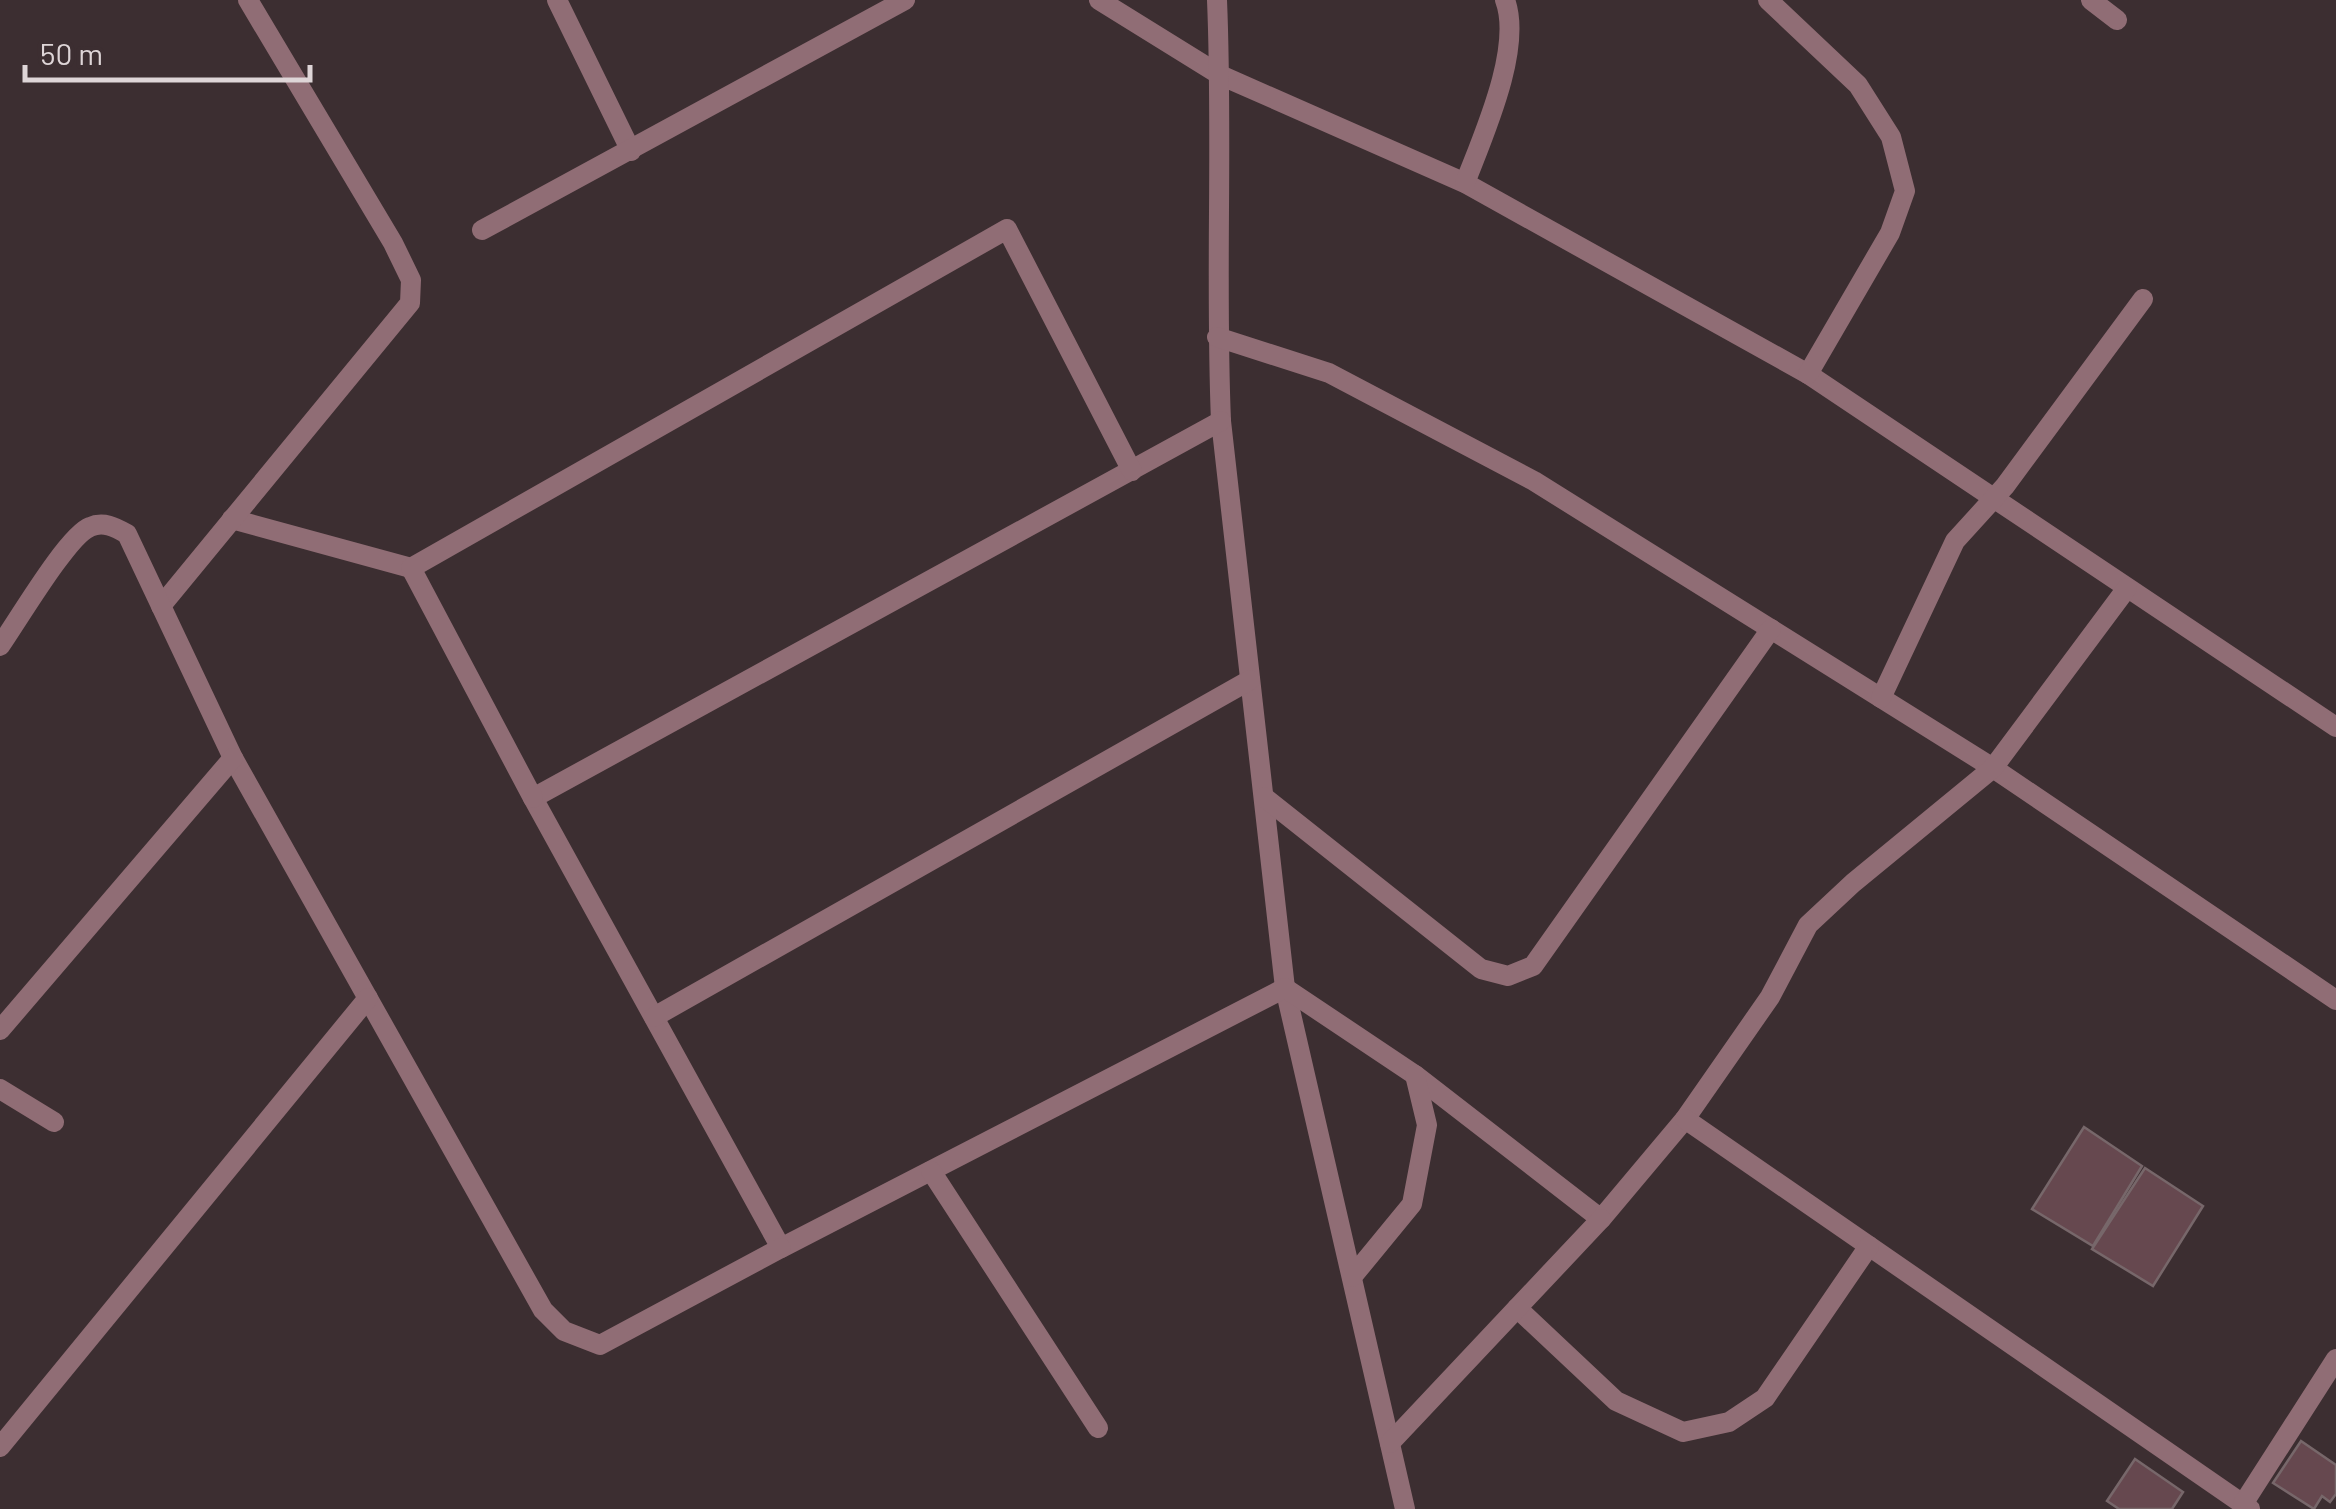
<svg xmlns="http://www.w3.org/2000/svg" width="2336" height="1509" viewBox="0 0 2336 1509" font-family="Barlow,sans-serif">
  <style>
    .building { fill: #66484f; stroke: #77676a; stroke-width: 2.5 }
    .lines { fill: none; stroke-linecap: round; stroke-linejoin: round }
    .street { stroke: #906d75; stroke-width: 20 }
  </style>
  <rect width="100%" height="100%" fill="#3c2e31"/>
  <g class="building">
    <path d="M2084,1127L2142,1166L2093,1246L2032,1209Z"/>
    <path d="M2145,1168L2203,1206L2153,1286L2092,1249Z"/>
    <path d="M2301,1441L2336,1465V1494L2330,1502L2322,1496L2314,1509L2273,1483Z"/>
    <path d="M2135,1459L2183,1492L2172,1509H2119L2107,1501Z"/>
  </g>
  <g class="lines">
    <g class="street">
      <path d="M557,0L631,151"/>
      <path d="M1099,0L1220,75L1465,183L1808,374L2336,727"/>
      <path d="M1217,0C1223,140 1215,281 1221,421L1285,988L1405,1509"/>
      <path d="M1768,0L1858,85L1891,137L1905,191L1890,233L1808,374"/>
      <path d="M2091,0L2117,20"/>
      <path d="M1465,183C1483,136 1523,48 1505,0"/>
      <path d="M482,230L905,0"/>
      <path d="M1217,337L1329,373L1534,481L1993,768L2336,1000"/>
      <path d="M1221,421L533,798L781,1248L1285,988L1415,1075L1601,1219L1685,1119L1770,997L1808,925L1853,883L1993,768L2127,588"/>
      <path d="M232,519L411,568"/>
      <path d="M161,606L410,303L411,280L393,243L248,0"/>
      <path d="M0,646C17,622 68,535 90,527C103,521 115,527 127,534L233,758L543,1310L564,1331L600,1345L781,1248"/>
      <path d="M1881,698L1955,541L2005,486L2143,299"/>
      <path d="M1264,797L1481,969L1508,976L1533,966L1771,629"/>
      <path d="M533,798L411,568L1007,229L1132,471"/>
      <path d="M654,1017L1250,680"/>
      <path d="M0,1030L233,758"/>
      <path d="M0,1089L54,1122"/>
      <path d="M1685,1119L2250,1509"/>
      <path d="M931,1171L1098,1428"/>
      <path d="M1352,1277L1412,1204L1427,1125L1415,1075"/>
      <path d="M1517,1308L1616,1401L1683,1432L1729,1422L1765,1398L1869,1246"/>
      <path d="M1390,1443L1601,1219"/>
      <path d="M0,1447L368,998"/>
      <path d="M2243,1504L2336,1359"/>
    </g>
  </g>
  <path d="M25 65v15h285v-15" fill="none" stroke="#ded5d7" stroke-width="5"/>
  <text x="40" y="65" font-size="30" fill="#ded5d7" stroke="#3c2e31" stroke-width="8" paint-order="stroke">50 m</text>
</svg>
